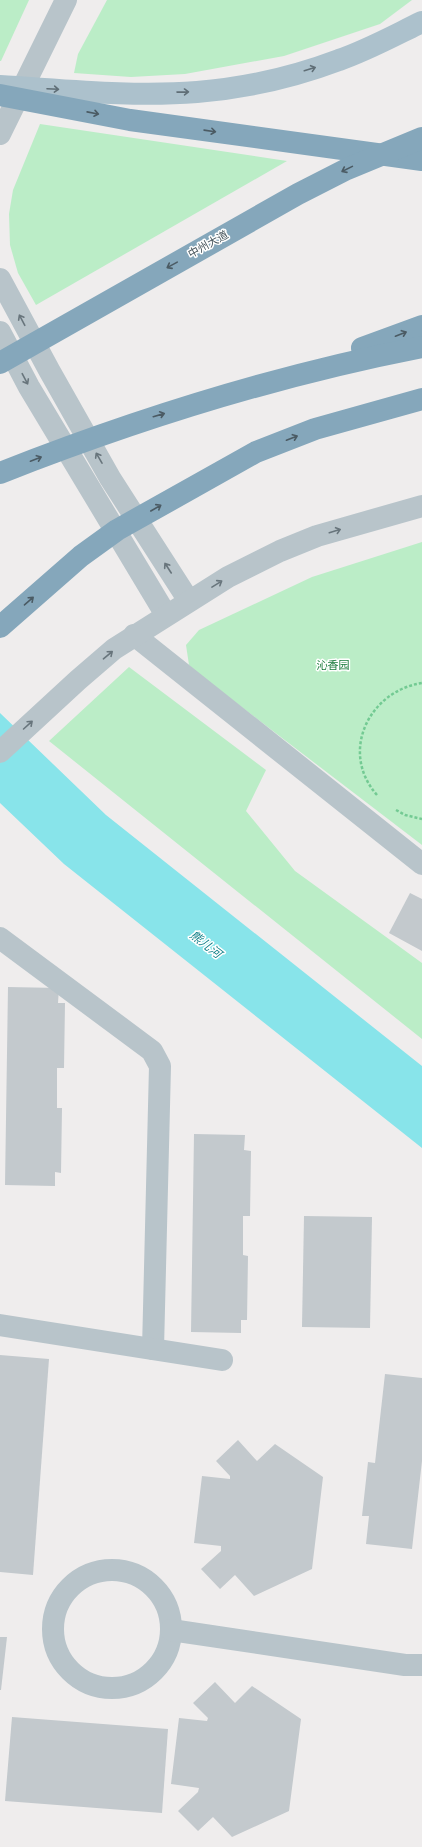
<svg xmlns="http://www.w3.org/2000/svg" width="422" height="1847" viewBox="0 0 422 1847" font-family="Quicksand,'Noto Sans SC',sans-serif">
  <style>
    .green { fill: #bbedc7 }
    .water { fill: #88e4ea }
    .building { fill: #c3c9cd }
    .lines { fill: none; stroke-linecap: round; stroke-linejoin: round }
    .path { stroke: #73ca93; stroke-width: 2.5; stroke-dasharray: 3 2; stroke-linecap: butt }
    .minor { stroke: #b8c4ca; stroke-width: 22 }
    .major { stroke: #acc1cc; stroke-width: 22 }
    .highway { stroke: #85a7bb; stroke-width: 22 }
    .oneway { stroke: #5f6e76 }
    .oneway2 { stroke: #4b5b64 }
    .oneway3 { stroke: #68757c }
    .labels { text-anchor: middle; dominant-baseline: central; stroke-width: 3; stroke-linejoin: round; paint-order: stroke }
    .street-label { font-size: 11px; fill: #45535a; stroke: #fff }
    .park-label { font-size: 11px; fill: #18793a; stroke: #fff }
    .water-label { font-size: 12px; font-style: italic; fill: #0f7f87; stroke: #fff }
  </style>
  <rect width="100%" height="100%" fill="#efeded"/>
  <g class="green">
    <path d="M0,0H29L1,61H0Z"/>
    <path d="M107,0H412L380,24L284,56L185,74L131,77L74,73L78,54Z"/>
    <path d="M40,124L287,161L36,305L18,273L10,245L9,214L13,190Z"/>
    <path d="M422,542V845L201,676L189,665L186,645L199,630L312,577Z"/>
    <path d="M129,667L266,770L246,811L295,871L422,963V1039L49,741Z"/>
  </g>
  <path class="water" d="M0,713L106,815L422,1066V1148L64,864L0,803Z"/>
  <g class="building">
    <path d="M410,893L422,899V951L389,933Z"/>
    <path d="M8,987L59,988L58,1003H65L64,1068H57V1108H62L61,1173L55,1172V1186L5,1185Z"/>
    <path d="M194,1134L245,1135L244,1150L251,1151L250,1216H243V1255L248,1256L247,1320H241V1333L191,1332Z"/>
    <path d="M304,1216L372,1217L370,1328L302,1327Z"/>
    <path d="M0,1355L49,1359L33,1575L0,1572Z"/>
    <path d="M385,1374L422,1378V1461L412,1549L366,1544L369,1516H362L368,1462L375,1463Z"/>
    <path d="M238,1440L257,1461L275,1444L323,1477L312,1569L254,1596L235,1575L220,1589L201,1569L221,1551V1546L194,1543L202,1476L230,1479V1476L216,1461Z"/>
    <path d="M0,1637H7L1,1690H0Z"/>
    <path d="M215,1682L235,1703L252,1686L301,1719L289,1811L232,1837L213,1817L198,1831L178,1811L198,1792L199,1788L171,1784L179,1718L207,1721L208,1718L193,1703Z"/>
    <path d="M12,1717L168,1729L162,1813L5,1801Z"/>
  </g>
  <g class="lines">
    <g class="path">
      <path d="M377,795C339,752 369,691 422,683"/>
      <path d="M396,810L405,815L422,819"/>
    </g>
    <g class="minor">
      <path d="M0,134L66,0"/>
      <path d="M0,279L49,370L110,478L189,601"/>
      <path d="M0,332L29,387L166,615"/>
      <path d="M134,635L422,864"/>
      <path d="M0,752L78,680L114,649L228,577L280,551L317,536L422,506"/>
      <path d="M0,938L152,1051L160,1066L153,1349"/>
      <path d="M0,1325L222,1360"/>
      <circle cx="112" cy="1629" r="59"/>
      <path d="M171,1630L405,1665H422"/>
    </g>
    <path class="major" d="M0,86C66,90 132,97 197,92C246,88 294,77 339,60C368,50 395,35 422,22"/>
    <g class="highway">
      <path d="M0,95L130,120L422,160"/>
      <path d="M362,348L422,326"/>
      <path d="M0,363L298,194L347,169L422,138"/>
      <path d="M0,473C137,419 278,375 422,347"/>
      <path d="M0,627L81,556L117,530L256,452L315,429L422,399"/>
    </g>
  </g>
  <defs><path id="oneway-shaft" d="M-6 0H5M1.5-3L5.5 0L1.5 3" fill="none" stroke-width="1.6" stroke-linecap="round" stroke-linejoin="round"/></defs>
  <g class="oneway">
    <use href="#oneway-shaft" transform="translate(310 69) rotate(-17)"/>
    <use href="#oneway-shaft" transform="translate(53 89) rotate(3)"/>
    <use href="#oneway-shaft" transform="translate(183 92) rotate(-1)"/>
  </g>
  <g class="oneway2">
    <use href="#oneway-shaft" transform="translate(93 113) rotate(11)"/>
    <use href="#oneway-shaft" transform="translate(210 131) rotate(8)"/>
    <use href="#oneway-shaft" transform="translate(347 169) rotate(154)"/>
    <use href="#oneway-shaft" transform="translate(172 265) rotate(151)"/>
    <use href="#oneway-shaft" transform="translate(401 334) rotate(-21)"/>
    <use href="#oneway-shaft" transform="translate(159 415) rotate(-16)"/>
    <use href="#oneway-shaft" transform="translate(292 438) rotate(-21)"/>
    <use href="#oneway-shaft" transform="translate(36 459) rotate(-21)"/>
    <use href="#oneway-shaft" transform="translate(156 508) rotate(-30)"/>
    <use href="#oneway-shaft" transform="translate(29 601) rotate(-41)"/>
  </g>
  <g class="oneway3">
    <use href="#oneway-shaft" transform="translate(22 320) rotate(-118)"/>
    <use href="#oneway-shaft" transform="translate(25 379) rotate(62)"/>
    <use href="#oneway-shaft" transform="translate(99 458) rotate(-120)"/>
    <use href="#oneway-shaft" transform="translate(335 531) rotate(-17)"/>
    <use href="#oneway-shaft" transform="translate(168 568) rotate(-123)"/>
    <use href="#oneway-shaft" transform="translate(217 584) rotate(-32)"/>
    <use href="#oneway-shaft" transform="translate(108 655) rotate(-40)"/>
    <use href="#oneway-shaft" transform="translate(28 725) rotate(-42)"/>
  </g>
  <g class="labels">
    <g class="street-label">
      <text transform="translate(208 244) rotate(-29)">中州大道</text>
    </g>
    <g class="park-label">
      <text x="333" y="665">沁香园</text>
    </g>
    <g class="water-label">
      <text transform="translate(206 944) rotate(38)">熊儿河</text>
    </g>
  </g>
</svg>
